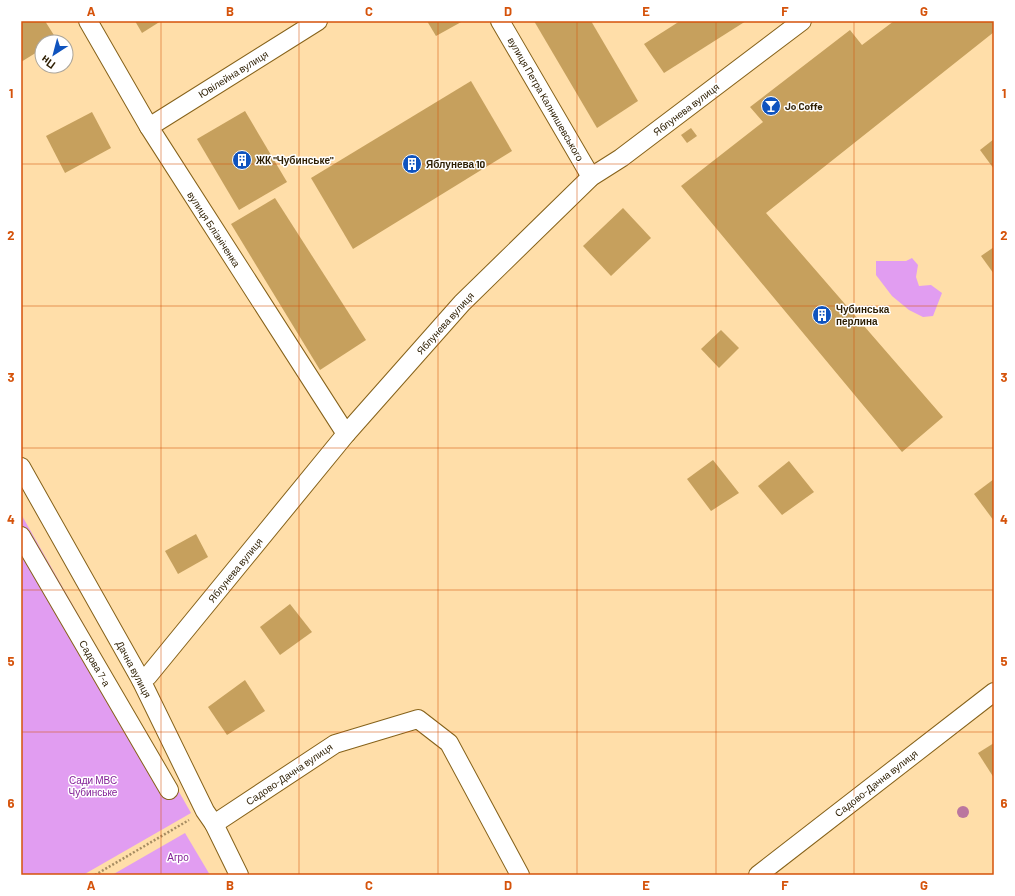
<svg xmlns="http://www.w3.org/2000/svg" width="1015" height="896" viewBox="0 0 1015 896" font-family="Barlow,sans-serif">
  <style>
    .green { fill: #e19df1 }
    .building { fill: #c6a05d }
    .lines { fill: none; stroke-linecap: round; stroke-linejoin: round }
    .minor-casing { stroke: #86621a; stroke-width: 20 }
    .path { stroke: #a68d62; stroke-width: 2.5; stroke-dasharray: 2 2; stroke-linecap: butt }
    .minor { stroke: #fff; stroke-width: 18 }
    .tree { fill: #bb769f }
    .grid { fill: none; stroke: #d5530b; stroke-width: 1; stroke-opacity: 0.55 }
    .labels { text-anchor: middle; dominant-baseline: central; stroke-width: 3; stroke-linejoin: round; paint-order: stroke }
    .street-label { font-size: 10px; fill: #2d1e02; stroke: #fff }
    .poi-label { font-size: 10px; font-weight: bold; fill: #2d1e02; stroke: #fff; text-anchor: start }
    .park-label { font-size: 10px; fill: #832197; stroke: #fff }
    .neatline { fill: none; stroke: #d5530b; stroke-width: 1.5 }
    .grid-label { font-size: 13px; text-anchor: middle; font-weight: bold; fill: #d5530b }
  </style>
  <rect width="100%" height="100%" fill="#ffdea9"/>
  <g class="green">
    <path d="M912,258L918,265L916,277L919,286L931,285L942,293L933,316L923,317L909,310L892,296L876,275V261H906Z"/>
    <path d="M21,514L191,813L83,875H21Z"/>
    <path d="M185,833L210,875H112Z"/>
  </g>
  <g class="building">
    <path d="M45,21L57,40L53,42H42V49L21,62V22Z"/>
    <path d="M135,21H161L142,33Z"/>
    <path d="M427,21H463L436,36Z"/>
    <path d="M534,21H591L638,101L597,128Z"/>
    <path d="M680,21H746L664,73L644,44Z"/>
    <path d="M894,21H994V32L766,213L943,417L902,452L681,186L763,122L750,107L850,30L862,45Z"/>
    <path d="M471,81L512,151L353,249L311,178Z"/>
    <path d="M245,111L287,182L239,210L197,139Z"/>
    <path d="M92,112L111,148L65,173L46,136Z"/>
    <path d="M691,128L697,136L687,143L681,135Z"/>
    <path d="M994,139V169L980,150Z"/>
    <path d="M275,198L366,340L320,370L231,224Z"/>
    <path d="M623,208L651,238L611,276L583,246Z"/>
    <path d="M994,247V274L981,256Z"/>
    <path d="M721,330L739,348L719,368L701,349Z"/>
    <path d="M713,460L739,493L711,511L687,479Z"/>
    <path d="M789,461L814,492L782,515L758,486Z"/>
    <path d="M994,479V521L974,494Z"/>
    <path d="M196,534L208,557L178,574L165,551Z"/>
    <path d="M290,604L312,632L280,655L260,627Z"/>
    <path d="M245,680L265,711L227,735L208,707Z"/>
    <path d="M994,743V778L978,753Z"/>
  </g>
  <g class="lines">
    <g class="minor-casing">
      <g id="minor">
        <path d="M88,21L149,127L346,434"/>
        <path d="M500,21L591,177"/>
        <path d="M149,127L318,21"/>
        <path d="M21,467L141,680L205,811L214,824L239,875"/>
        <path d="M21,536L169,790"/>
        <path d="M141,680L148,676L346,434L462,303L591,177L621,158L802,21"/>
        <path d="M214,824L335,744L418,719L449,743L520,875"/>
        <path d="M758,875L994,692"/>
      </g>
    </g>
    <path class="path" d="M95,875L189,820"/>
    <use href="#minor" class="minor"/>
  </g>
  <circle class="tree" cx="963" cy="812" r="6"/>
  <path class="grid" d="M161,21V875M299,21V875M438,21V875M577,21V875M716,21V875M854,21V875M21,164H994M21,306H994M21,448H994M21,590H994M21,732H994"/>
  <defs>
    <g id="bar-disc" transform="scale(1)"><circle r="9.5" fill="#0f53be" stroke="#fff"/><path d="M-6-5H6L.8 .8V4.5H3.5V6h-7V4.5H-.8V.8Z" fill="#fff"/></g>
    <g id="building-disc" transform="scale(1)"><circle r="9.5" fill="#0f53be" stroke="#fff"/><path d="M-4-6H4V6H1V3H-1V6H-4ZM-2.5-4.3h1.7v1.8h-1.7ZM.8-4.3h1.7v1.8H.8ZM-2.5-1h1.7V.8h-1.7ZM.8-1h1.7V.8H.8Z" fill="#fff"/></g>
  </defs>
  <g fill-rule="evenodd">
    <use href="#bar-disc" x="771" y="106"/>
    <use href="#building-disc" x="242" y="160"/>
    <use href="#building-disc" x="412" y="164"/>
    <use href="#building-disc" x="822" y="315"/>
  </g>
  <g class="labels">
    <g class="street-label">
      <text transform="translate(233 74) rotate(-32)">Ювілейна вулиця</text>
      <text transform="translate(546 99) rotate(60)">вулиця Петра Калнишевського</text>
      <text transform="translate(686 109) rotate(-37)">Яблунева вулиця</text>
      <text transform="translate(214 229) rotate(57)">вулиця Блізніченка</text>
      <text transform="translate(445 323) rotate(-48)">Яблунева вулиця</text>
      <text transform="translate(235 570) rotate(-51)">Яблунева вулиця</text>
      <text transform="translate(95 663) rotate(60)">Садова 7-а</text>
      <text transform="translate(134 669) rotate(62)">Дачна вулиця</text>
      <text transform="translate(289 774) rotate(-34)">Садово-Дачна вулиця</text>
      <text transform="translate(876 783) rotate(-38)">Садово-Дачна вулиця</text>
    </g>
    <g class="poi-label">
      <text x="785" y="106">Jo Coffe</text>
      <text x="256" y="160">ЖК "Чубинське"</text>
      <text x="426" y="164">Яблунева 10</text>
      <text x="836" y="309">Чубинська<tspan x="836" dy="12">перлина</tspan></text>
    </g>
    <g class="park-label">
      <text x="93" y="780">Сади МВС<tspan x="93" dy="12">Чубинське</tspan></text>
      <text x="178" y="857">Агро</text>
    </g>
  </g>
  <rect width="1015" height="896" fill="none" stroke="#ffffff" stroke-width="44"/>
  <g transform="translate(54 54) rotate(216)"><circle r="19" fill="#ffffff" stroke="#aba59a"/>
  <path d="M0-3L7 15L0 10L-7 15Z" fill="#0f53be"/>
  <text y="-6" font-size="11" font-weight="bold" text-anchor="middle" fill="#2d1e02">Пн</text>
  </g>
  <rect x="22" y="22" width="971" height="852" class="neatline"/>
  <g class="grid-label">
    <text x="91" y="16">A</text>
    <text x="230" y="16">B</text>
    <text x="369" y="16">C</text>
    <text x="508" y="16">D</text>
    <text x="646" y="16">E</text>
    <text x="785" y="16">F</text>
    <text x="924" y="16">G</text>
    <text x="11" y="98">1</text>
    <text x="1004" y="98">1</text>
    <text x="11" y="240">2</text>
    <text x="1004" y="240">2</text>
    <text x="11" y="382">3</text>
    <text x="1004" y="382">3</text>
    <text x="11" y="524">4</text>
    <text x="1004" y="524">4</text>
    <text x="11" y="666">5</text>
    <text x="1004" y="666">5</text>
    <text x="11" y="808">6</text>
    <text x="1004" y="808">6</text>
    <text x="91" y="890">A</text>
    <text x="230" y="890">B</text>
    <text x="369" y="890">C</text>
    <text x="508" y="890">D</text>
    <text x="646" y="890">E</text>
    <text x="785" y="890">F</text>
    <text x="924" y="890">G</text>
  </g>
</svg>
